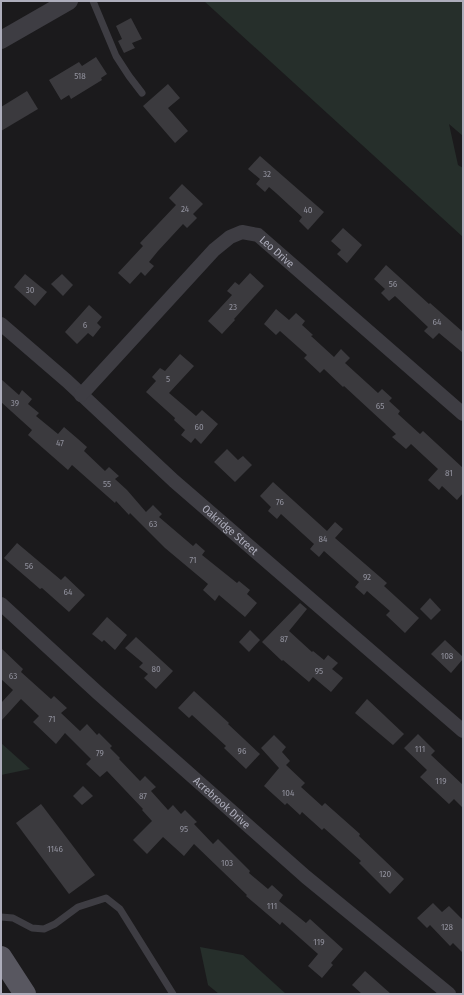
<svg xmlns="http://www.w3.org/2000/svg" width="464" height="995" viewBox="0 0 464 995" font-family="'Fira Sans Condensed',sans-serif">
  <style>
    .green { fill: #262f2b }
    .building { fill: #3b3a3e }
    .lines { fill: none; stroke-linecap: round; stroke-linejoin: round }
    .service { stroke: #3e3d43; stroke-width: 7 }
    .minor { stroke: #3e3d43; stroke-width: 14 }
    .tertiary { stroke: #3e3d43; stroke-width: 18 }
    .primary { stroke: #585760; stroke-width: 22 }
    .labels { text-anchor: middle; dominant-baseline: central; stroke-width: 4; stroke-linejoin: round; paint-order: stroke }
    .number-label { font-size: 9px; fill: #90909c }
    .street-label { font-size: 11px; fill: #adadbb; stroke: #161517 }
  </style>
  <rect width="100%" height="100%" fill="#1b1a1c"/>
  <g class="green">
    <path d="M204,1H463V136L449,124L458,165L463,168V237Z"/>
    <path d="M1,743L30,769L1,775Z"/>
    <path d="M200,947L243,955L286,994H219L208,985Z"/>
  </g>
  <g class="building">
    <path d="M131,18L142,39L132,43L135,48L124,53L118,41L122,39L116,26Z"/>
    <path d="M96,57L107,74L101,78L102,80L71,99L69,95L61,100L49,80L79,62L82,66Z"/>
    <path d="M168,84L180,98L168,108L188,131L175,143L143,106Z"/>
    <path d="M27,91L38,109L1,131V107Z"/>
    <path d="M260,156L324,212L308,230L299,221L302,217L276,193L269,187L265,192L256,184L260,179L248,169Z"/>
    <path d="M182,184L203,204L193,214L197,218L187,228L183,224L158,251L149,262L154,266L145,276L141,272L130,284L118,273L143,246L140,243L176,205L169,198Z"/>
    <path d="M343,228L362,245L347,263L337,254L341,250L331,241Z"/>
    <path d="M386,265L429,304L430,303L463,332V353L439,333L433,339L424,331L428,327L395,296L389,301L381,293L385,289L374,279Z"/>
    <path d="M250,273L264,286L234,319L235,320L222,334L208,321L232,295L227,291L235,282L239,285Z"/>
    <path d="M25,274L47,292L35,306L14,287Z"/>
    <path d="M62,274L73,285L63,296L51,284Z"/>
    <path d="M89,305L102,317L97,323L101,327L93,337L88,333L77,344L65,332Z"/>
    <path d="M276,309L289,320L296,313L305,321L302,325L313,335L311,336L334,357L341,349L350,358L345,363L378,393L382,389L392,398L389,401L400,411L398,414L420,434L423,431L463,468V493L457,500L442,486L439,490L428,480L438,469L411,444L406,449L392,437L396,434L344,386L343,387L324,369L320,373L304,358L307,355L280,331L276,335L264,324Z"/>
    <path d="M180,354L194,366L169,393L196,416L202,410L218,424L201,444L195,438L191,443L181,435L185,430L174,420L175,418L146,392L156,381L152,377L160,368L165,371Z"/>
    <path d="M1,379L19,395L22,390L32,399L28,404L39,413L36,416L58,434L64,427L78,439L87,447L84,451L105,471L109,467L119,476L115,479L127,490L146,512L153,505L162,514L159,517L193,546L196,543L205,551L202,555L237,583L239,581L250,590L247,594L257,603L245,617L219,595L215,601L203,590L208,584L165,548L130,513L129,515L116,501L115,503L72,465L68,470L28,435L32,430L1,402Z"/>
    <path d="M227,449L238,460L243,456L252,465L235,482L214,462Z"/>
    <path d="M273,482L327,531L335,522L343,529L335,538L387,583L384,586L419,618L405,633L386,615L390,611L367,591L364,595L355,587L359,582L324,551L319,557L310,549L314,544L281,514L277,519L268,511L271,507L260,496Z"/>
    <path d="M17,543L61,580L65,576L85,595L69,612L42,588L40,589L4,558Z"/>
    <path d="M430,598L441,610L431,620L420,609Z"/>
    <path d="M300,603L307,609L289,631L312,652L313,651L324,660L328,655L338,663L332,669L343,678L331,692L313,677L309,682L283,660L282,661L262,642Z"/>
    <path d="M107,617L127,635L115,650L104,640L102,642L92,634Z"/>
    <path d="M250,630L260,640L249,652L239,642Z"/>
    <path d="M136,637L173,671L156,689L144,678L148,674L139,667L143,663L125,648Z"/>
    <path d="M445,640L463,657V659L451,673L431,654Z"/>
    <path d="M1,648L23,669L21,672L51,699L54,696L67,708L61,713L80,731L87,724L97,735L99,733L112,746L110,748L120,758L119,759L140,781L145,776L156,787L151,791L168,810L173,805L181,814L185,810L197,822L194,824L213,844L218,839L250,871L249,873L268,889L272,885L283,895L279,901L306,923L310,919L343,949L331,963L333,965L322,978L308,966L318,954L282,922L280,925L246,896L247,895L194,844L184,856L163,837L147,854L133,840L152,821L142,810L143,809L107,771L100,777L86,764L91,759L65,733L56,744L33,722L39,716L21,699L1,721V703L13,690L1,679Z"/>
    <path d="M194,691L229,723L228,724L260,754L246,769L224,748L226,746L192,715L189,718L178,708Z"/>
    <path d="M367,699L404,734L393,745L355,713Z"/>
    <path d="M418,734L435,751L431,755L463,785V808L454,799L449,804L420,777L427,770L404,748Z"/>
    <path d="M274,735L286,747L282,752L290,761L286,765L305,783L301,787L322,806L325,803L360,834L359,836L404,879L390,894L359,863L361,861L324,828L322,830L302,812L300,815L287,803L285,805L264,786L279,768L261,748Z"/>
    <path d="M83,786L93,796L82,805L73,796Z"/>
    <path d="M41,804L95,875L69,894L16,823Z"/>
    <path d="M433,903L442,912L449,906L463,920V953L453,943L450,946L430,925L427,928L417,918Z"/>
    <path d="M365,971L391,994H362L352,985Z"/>
  </g>
  <g class="lines">
    <g class="service">
      <path d="M93,1L116,56L129,76L142,93"/>
      <path d="M1,917L13,918L32,928L44,929L55,924L78,907L106,898L120,909L173,994"/>
    </g>
    <g class="minor">
      <path id="s1" d="M1,324L67,381L174,481L463,731"/>
      <path id="s2" d="M81,395L214,250L230,237L242,232L258,235L463,414"/>
      <path id="s3" d="M1,604L98,693L306,877L449,994"/>
    </g>
    <path class="tertiary" d="M1,40L69,1"/>
    <path class="primary" d="M1,957L25,994"/>
  </g>
  <g class="labels">
    <g class="number-label">
      <text x="80" y="76">518</text>
      <text x="267" y="174">32</text>
      <text x="185" y="209">24</text>
      <text x="308" y="210">40</text>
      <text x="393" y="284">56</text>
      <text x="30" y="290">30</text>
      <text x="233" y="307">23</text>
      <text x="437" y="322">64</text>
      <text x="85" y="325">6</text>
      <text x="168" y="379">5</text>
      <text x="15" y="403">39</text>
      <text x="380" y="406">65</text>
      <text x="199" y="427">60</text>
      <text x="60" y="443">47</text>
      <text x="449" y="473">81</text>
      <text x="107" y="484">55</text>
      <text x="280" y="502">76</text>
      <text x="153" y="524">63</text>
      <text x="323" y="539">84</text>
      <text x="193" y="560">71</text>
      <text x="29" y="566">56</text>
      <text x="367" y="577">92</text>
      <text x="68" y="592">64</text>
      <text x="284" y="639">87</text>
      <text x="447" y="656">108</text>
      <text x="156" y="669">80</text>
      <text x="319" y="671">95</text>
      <text x="13" y="676">63</text>
      <text x="52" y="719">71</text>
      <text x="420" y="749">111</text>
      <text x="242" y="751">96</text>
      <text x="100" y="753">79</text>
      <text x="441" y="781">119</text>
      <text x="288" y="793">104</text>
      <text x="143" y="796">87</text>
      <text x="184" y="829">95</text>
      <text x="55" y="849">1146</text>
      <text x="227" y="863">103</text>
      <text x="385" y="874">120</text>
      <text x="272" y="906">111</text>
      <text x="447" y="927">128</text>
      <text x="319" y="942">119</text>
    </g>
    <g class="street-label">
      <text stroke="none"><textPath href="#s2" startOffset="272">Leo Drive</textPath></text>
      <text stroke="none"><textPath href="#s1" startOffset="308">Oakridge Street</textPath></text>
      <text stroke="none"><textPath href="#s3" startOffset="297">Acrebrook Drive</textPath></text>
    </g>
  </g>
  <rect width="464" height="995" fill="none" stroke="#adadbb" stroke-width="4"/>
</svg>
